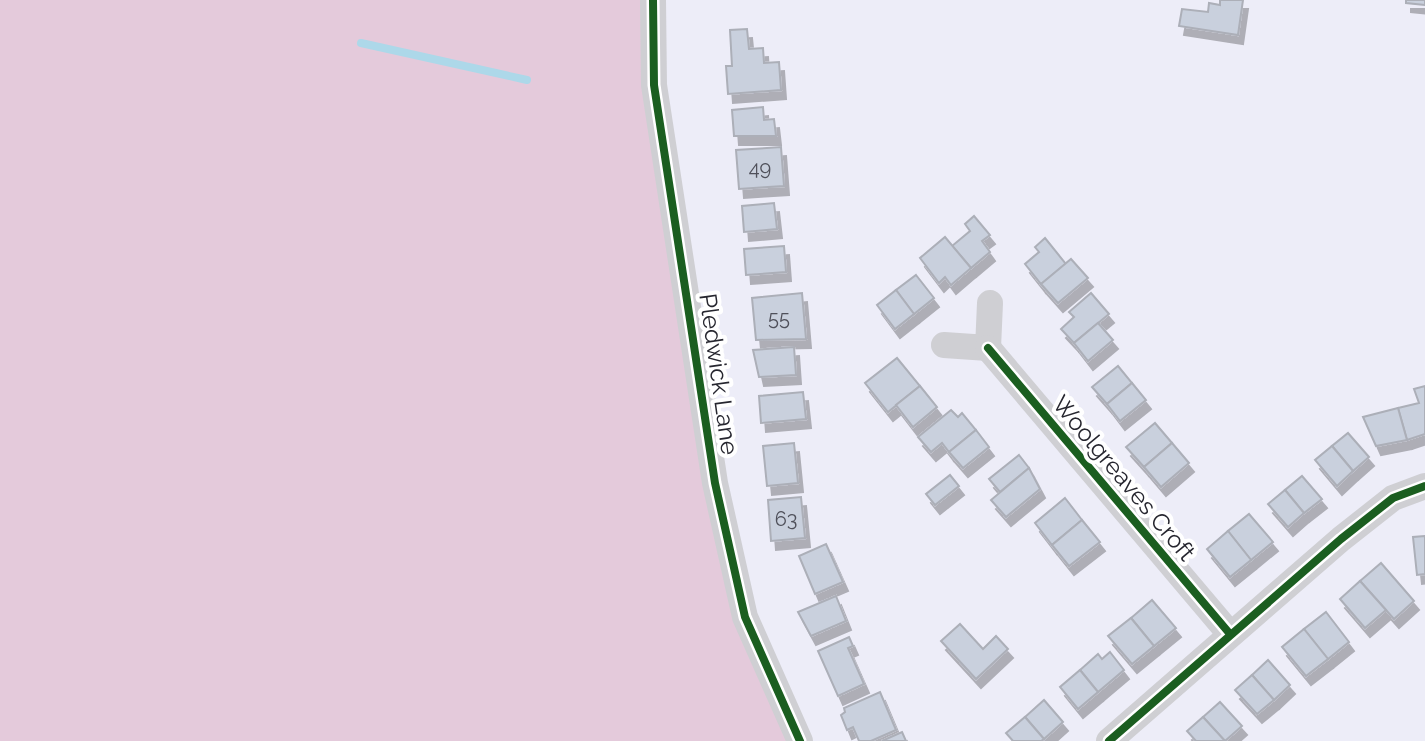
<svg xmlns="http://www.w3.org/2000/svg" width="1425" height="741" viewBox="0 0 1425 741" font-family="Raleway,sans-serif">
  <style>
    .green { fill: #e4cadb }
    .lines { fill: none; stroke-linecap: round; stroke-linejoin: round }
    .stream { stroke: #add8e9; stroke-width: 8 }
    .building { fill: #c9d0dd; stroke: #acafb8; stroke-width: 2; filter: url(#shadow) }
    .street { stroke: #cfcfd3; stroke-width: 26 }
    .cycleway-casing { stroke: #fff; stroke-width: 13 }
    .cycleway { stroke: #1b5e20; stroke-width: 8 }
    .labels { text-anchor: middle; dominant-baseline: central; stroke-width: 8; stroke-linejoin: round; paint-order: stroke }
    .number-label { font-size: 20px; fill: #4f505a }
    .street-label { font-size: 24px; fill: #26262f; stroke: #fff }
  </style>
  <defs>
    <filter id="shadow"><feDropShadow dx="5" dy="9" stdDeviation="0" flood-color="#0004"/></filter>
  </defs>
  <rect width="100%" height="100%" fill="#ededf8"/>
  <path class="green" d="M0,0H653L745,617L800,741H0Z"/>
  <g class="lines">
    <path class="stream" d="M361,43L527,80"/>
  </g>
  <g class="building">
    <path d="M1220,0H1243L1238,35L1179,26L1182,9L1208,12L1209,3L1220,5Z"/>
    <path d="M1406,0H1425V5L1406,3Z"/>
    <path d="M747,29L749,49L763,48L764,63L779,62L781,90L728,94L726,66H732L730,30Z"/>
    <path d="M763,107L764,120L774,119L776,136H734L732,110Z"/>
    <path d="M781,147L784,186L739,189L736,150Z"/>
    <path d="M774,203L777,229L744,232L742,206Z"/>
    <path d="M974,216L990,235L982,241L990,252L971,268L952,246L970,231L965,224Z"/>
    <path d="M945,237L971,268L951,285L945,277L939,283L920,258Z"/>
    <path d="M1045,238L1066,264L1041,284L1025,264L1039,252L1035,247Z"/>
    <path d="M784,246L786,272L746,275L744,249Z"/>
    <path d="M1071,259L1088,278L1058,303L1041,284Z"/>
    <path d="M916,275L934,298L914,314L896,290Z"/>
    <path d="M896,290L914,314L895,329L877,305Z"/>
    <path d="M802,293L806,339L756,340L752,298Z"/>
    <path d="M1091,293L1109,314L1074,343L1061,329L1074,317L1069,312Z"/>
    <path d="M1098,323L1113,340L1088,361L1074,343Z"/>
    <path d="M794,347L796,375L759,377L753,350Z"/>
    <path d="M897,358L920,386L888,412L865,383Z"/>
    <path d="M1118,366L1132,383L1107,404L1092,387Z"/>
    <path d="M1132,383L1146,400L1120,421L1107,404Z"/>
    <path d="M920,386L937,407L913,427L896,405Z"/>
    <path d="M1425,386V434L1407,440L1398,408L1419,403L1414,389Z"/>
    <path d="M803,392L806,419L761,423L759,396Z"/>
    <path d="M1398,408L1407,440L1376,446L1363,417Z"/>
    <path d="M951,410L958,417L962,413L976,430L949,452L942,443L931,452L918,437Z"/>
    <path d="M1155,423L1172,443L1144,467L1126,447Z"/>
    <path d="M976,430L989,447L963,468L949,452Z"/>
    <path d="M1348,433L1369,457L1353,471L1332,446Z"/>
    <path d="M794,443L798,483L767,486L763,446Z"/>
    <path d="M1172,443L1189,463L1161,487L1144,467Z"/>
    <path d="M1332,446L1353,471L1337,486L1315,460Z"/>
    <path d="M1019,455L1029,468L1000,492L989,479Z"/>
    <path d="M1029,468L1040,489L1006,517L991,500Z"/>
    <path d="M950,475L959,486L935,505L926,494Z"/>
    <path d="M1302,476L1322,499L1304,513L1285,490Z"/>
    <path d="M1285,490L1304,513L1288,527L1268,504Z"/>
    <path d="M801,497L805,538L771,541L768,500Z"/>
    <path d="M1065,498L1082,520L1052,545L1035,523Z"/>
    <path d="M1249,514L1273,542L1251,560L1228,531Z"/>
    <path d="M1082,520L1100,542L1069,566L1052,545Z"/>
    <path d="M1228,531L1251,560L1230,577L1207,549Z"/>
    <path d="M1425,536V574L1417,575L1413,537Z"/>
    <path d="M826,544L843,582L815,594L799,556Z"/>
    <path d="M1381,563L1414,601L1394,619L1360,581Z"/>
    <path d="M1360,581L1386,610L1365,628L1340,599Z"/>
    <path d="M836,596L846,621L811,636L798,612Z"/>
    <path d="M1152,600L1176,628L1154,646L1131,618Z"/>
    <path d="M1326,612L1349,642L1328,659L1304,629Z"/>
    <path d="M1131,618L1154,646L1132,664L1108,636Z"/>
    <path d="M960,624L983,649L996,636L1008,649L976,679L941,641Z"/>
    <path d="M1304,629L1328,659L1306,676L1282,647Z"/>
    <path d="M849,637L853,646L848,648L864,684L838,696L818,651Z"/>
    <path d="M1110,652L1124,670L1098,692L1080,670L1098,654L1102,659Z"/>
    <path d="M1268,660L1290,685L1274,700L1252,675Z"/>
    <path d="M1080,670L1098,692L1078,709L1060,687Z"/>
    <path d="M1252,675L1274,700L1257,714L1235,690Z"/>
    <path d="M880,692L896,730L871,741H859L853,727L847,730L841,715L845,712L844,708Z"/>
    <path d="M1044,700L1063,722L1044,739L1025,717Z"/>
    <path d="M1220,702L1242,726L1225,741L1203,717Z"/>
    <path d="M1025,717L1044,739L1041,741H1013L1006,733Z"/>
    <path d="M1203,717L1225,741H1196L1187,731Z"/>
    <path d="M902,732L906,741H882Z"/>
  </g>
  <g class="lines">
    <g class="street">
      <path d="M653,0L654,85L715,483L745,617L800,741"/>
      <path d="M944,345L988,348L990,303"/>
      <path d="M988,348L1230,634"/>
      <path d="M1109,741L1341,539L1393,498L1425,486"/>
    </g>
    <g class="cycleway-casing">
      <g id="cycleway">
        <path d="M653,0L654,85L715,483L745,617L800,741"/>
        <path d="M988,348L1230,634"/>
        <path d="M1109,741L1341,539L1393,498L1425,486"/>
      </g>
    </g>
    <use href="#cycleway" class="cycleway"/>
  </g>
  <g class="labels">
    <g class="number-label">
      <text x="760" y="168">49</text>
      <text x="779" y="318">55</text>
      <text x="786" y="519">63</text>
    </g>
    <g class="street-label">
      <text transform="translate(719 374) rotate(82)">Pledwick Lane</text>
      <text transform="translate(1124 478) rotate(50)">Woolgreaves Croft</text>
    </g>
  </g>
</svg>
